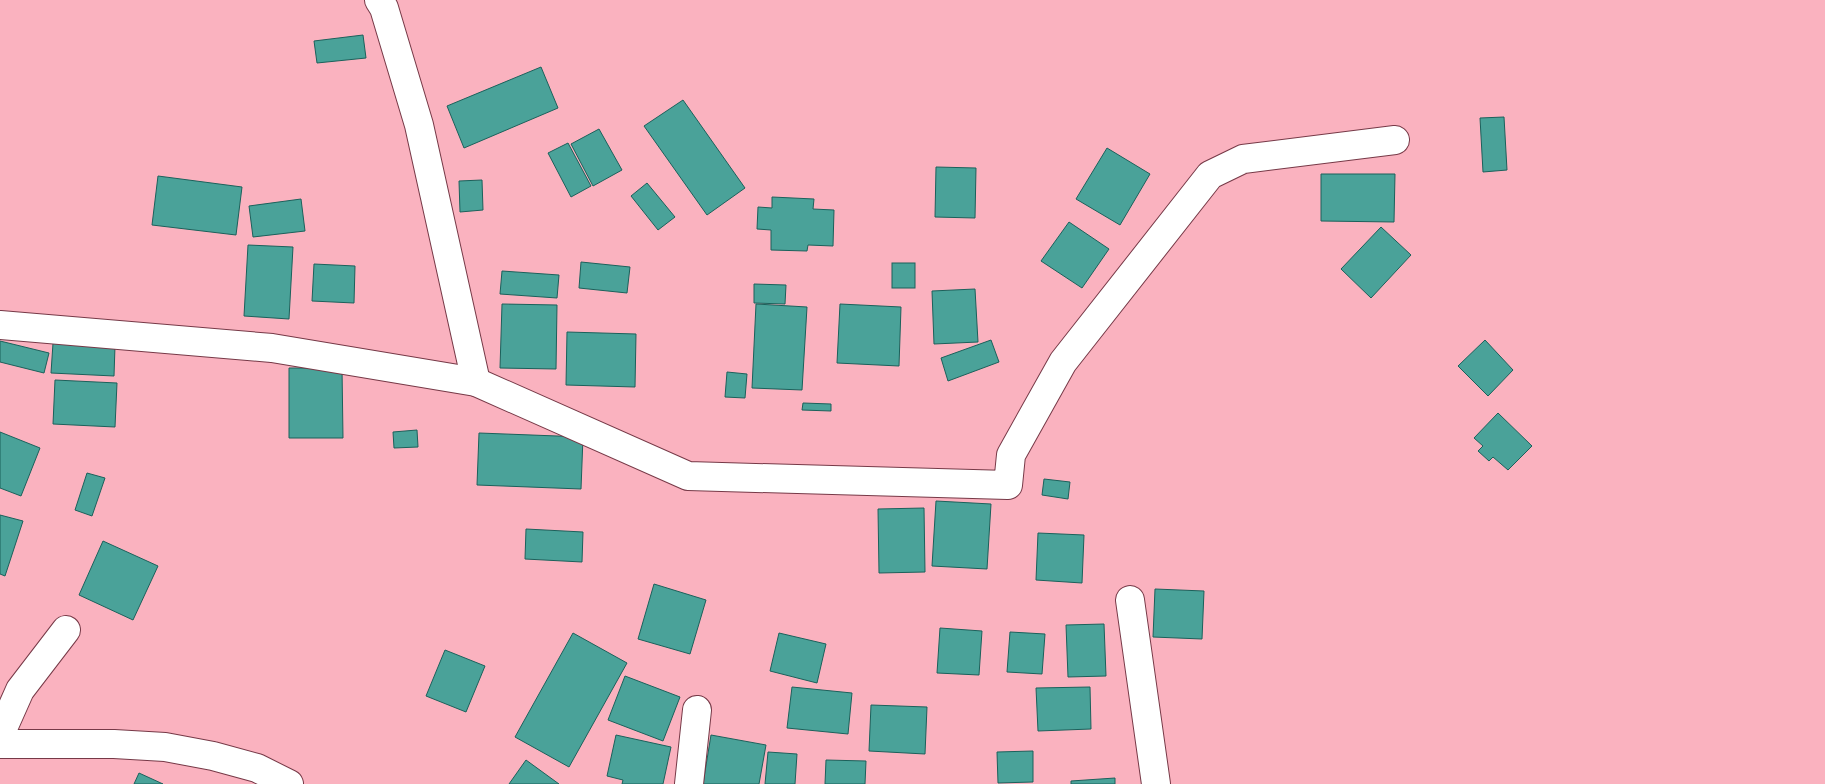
<svg xmlns="http://www.w3.org/2000/svg" width="1825" height="784" viewBox="0 0 1825 784" font-family="'IBM Plex Sans',sans-serif">
  <style>
    .building { fill: #4aa299; stroke: #1b615b }
    .lines { fill: none; stroke-linecap: round; stroke-linejoin: round }
    .minor-casing { stroke: #763947; stroke-width: 30 }
    .minor { stroke: #fff; stroke-width: 28 }
  </style>
  <rect width="100%" height="100%" fill="#fab2bf"/>
  <g class="building">
    <path d="M363,35L366,58L317,63L314,41Z"/>
    <path d="M541,67L558,108L464,148L447,106Z"/>
    <path d="M683,100L745,188L707,215L644,126Z"/>
    <path d="M1504,117L1507,170L1483,172L1480,118Z"/>
    <path d="M599,129L622,170L593,186L571,144Z"/>
    <path d="M568,143L591,186L571,197L548,153Z"/>
    <path d="M1107,148L1150,174L1120,225L1076,199Z"/>
    <path d="M936,167L976,168L975,218L935,217Z"/>
    <path d="M1321,174H1395L1394,222L1321,221Z"/>
    <path d="M158,176L242,187L236,235L152,225Z"/>
    <path d="M482,180L483,210L460,212L459,181Z"/>
    <path d="M647,183L675,217L658,230L631,196Z"/>
    <path d="M772,197L814,199L813,209L834,210L833,246L808,245L807,251L771,250V230L757,229L758,207L772,208Z"/>
    <path d="M301,199L305,231L253,237L249,206Z"/>
    <path d="M1069,222L1109,249L1082,288L1041,261Z"/>
    <path d="M1381,227L1411,255L1371,298L1341,269Z"/>
    <path d="M248,245L293,247L289,319L244,316Z"/>
    <path d="M581,262L630,267L627,293L579,288Z"/>
    <rect x="892" y="263" width="23" height="25"/>
    <path d="M314,264L355,266L354,303L312,301Z"/>
    <path d="M502,271L559,275L557,298L500,294Z"/>
    <path d="M754,284L786,285L785,304L754,303Z"/>
    <path d="M975,289L978,342L934,344L932,291Z"/>
    <path d="M502,304L557,305L556,369L500,368Z"/>
    <path d="M756,304L807,307L802,390L752,388Z"/>
    <path d="M840,304L901,307L899,366L837,363Z"/>
    <path d="M567,332L636,334L635,387L566,385Z"/>
    <path d="M991,340L999,362L948,381L941,358Z"/>
    <path d="M1485,340L1513,370L1488,396L1458,366Z"/>
    <path d="M0,341L49,353L44,373L0,362Z"/>
    <path d="M53,343L115,346L114,376L51,373Z"/>
    <path d="M289,368H342L343,438H289Z"/>
    <path d="M727,372L747,374L745,398L725,397Z"/>
    <path d="M55,380L117,383L115,427L53,424Z"/>
    <path d="M803,403L831,404V411L802,410Z"/>
    <path d="M1498,413L1532,446L1508,470L1493,457L1489,461L1478,451L1483,446L1474,438Z"/>
    <path d="M417,430L418,447L394,448L393,432Z"/>
    <path d="M0,432L40,448L21,496L0,488Z"/>
    <path d="M479,433L583,437L581,489L477,485Z"/>
    <path d="M87,473L105,478L92,516L75,510Z"/>
    <path d="M1044,479L1070,482L1068,499L1042,495Z"/>
    <path d="M936,501L991,504L987,569L932,566Z"/>
    <path d="M924,508L925,572L879,573L878,509Z"/>
    <path d="M0,515L23,521L5,576L0,574Z"/>
    <path d="M526,529L583,532L582,562L525,559Z"/>
    <path d="M1038,533L1084,535L1082,583L1036,580Z"/>
    <path d="M103,541L158,566L133,620L79,595Z"/>
    <path d="M654,584L706,600L690,654L638,639Z"/>
    <path d="M1155,589L1204,591L1202,639L1153,637Z"/>
    <path d="M1104,624L1106,676L1068,677L1066,625Z"/>
    <path d="M940,628L982,631L979,675L937,673Z"/>
    <path d="M1010,632L1045,634L1042,674L1007,672Z"/>
    <path d="M573,633L627,663L569,767L515,737Z"/>
    <path d="M779,633L826,644L817,683L770,671Z"/>
    <path d="M445,650L485,666L466,712L426,696Z"/>
    <path d="M625,676L680,697L663,741L608,720Z"/>
    <path d="M792,687L852,693L848,734L787,728Z"/>
    <path d="M1090,687L1091,729L1038,731L1036,688Z"/>
    <path d="M871,705L927,707L925,754L869,751Z"/>
    <path d="M616,735L671,747L663,784H622L623,780L607,776Z"/>
    <path d="M711,735L766,745L759,784H703Z"/>
    <path d="M1033,751V782L998,783L997,752Z"/>
    <path d="M768,752L797,754L795,784H765Z"/>
    <path d="M526,760L559,784H509Z"/>
    <path d="M826,760L866,761L865,784H825Z"/>
    <path d="M139,773L163,784H134Z"/>
    <path d="M1115,778V784H1071V781Z"/>
  </g>
  <g class="lines">
    <g class="minor-casing">
      <g id="minor">
        <path d="M379,0L384,8L419,125L476,382"/>
        <path d="M0,325L272,348L476,382L688,476L1008,485L1011,455L1063,362L1210,175L1243,159L1395,140"/>
        <path d="M1130,600L1156,784"/>
        <path d="M0,735L20,690L66,630"/>
        <path d="M0,744H114L165,747L213,756L257,768L289,784"/>
        <path d="M689,784L697,710"/>
      </g>
    </g>
    <use href="#minor" class="minor"/>
  </g>
</svg>
